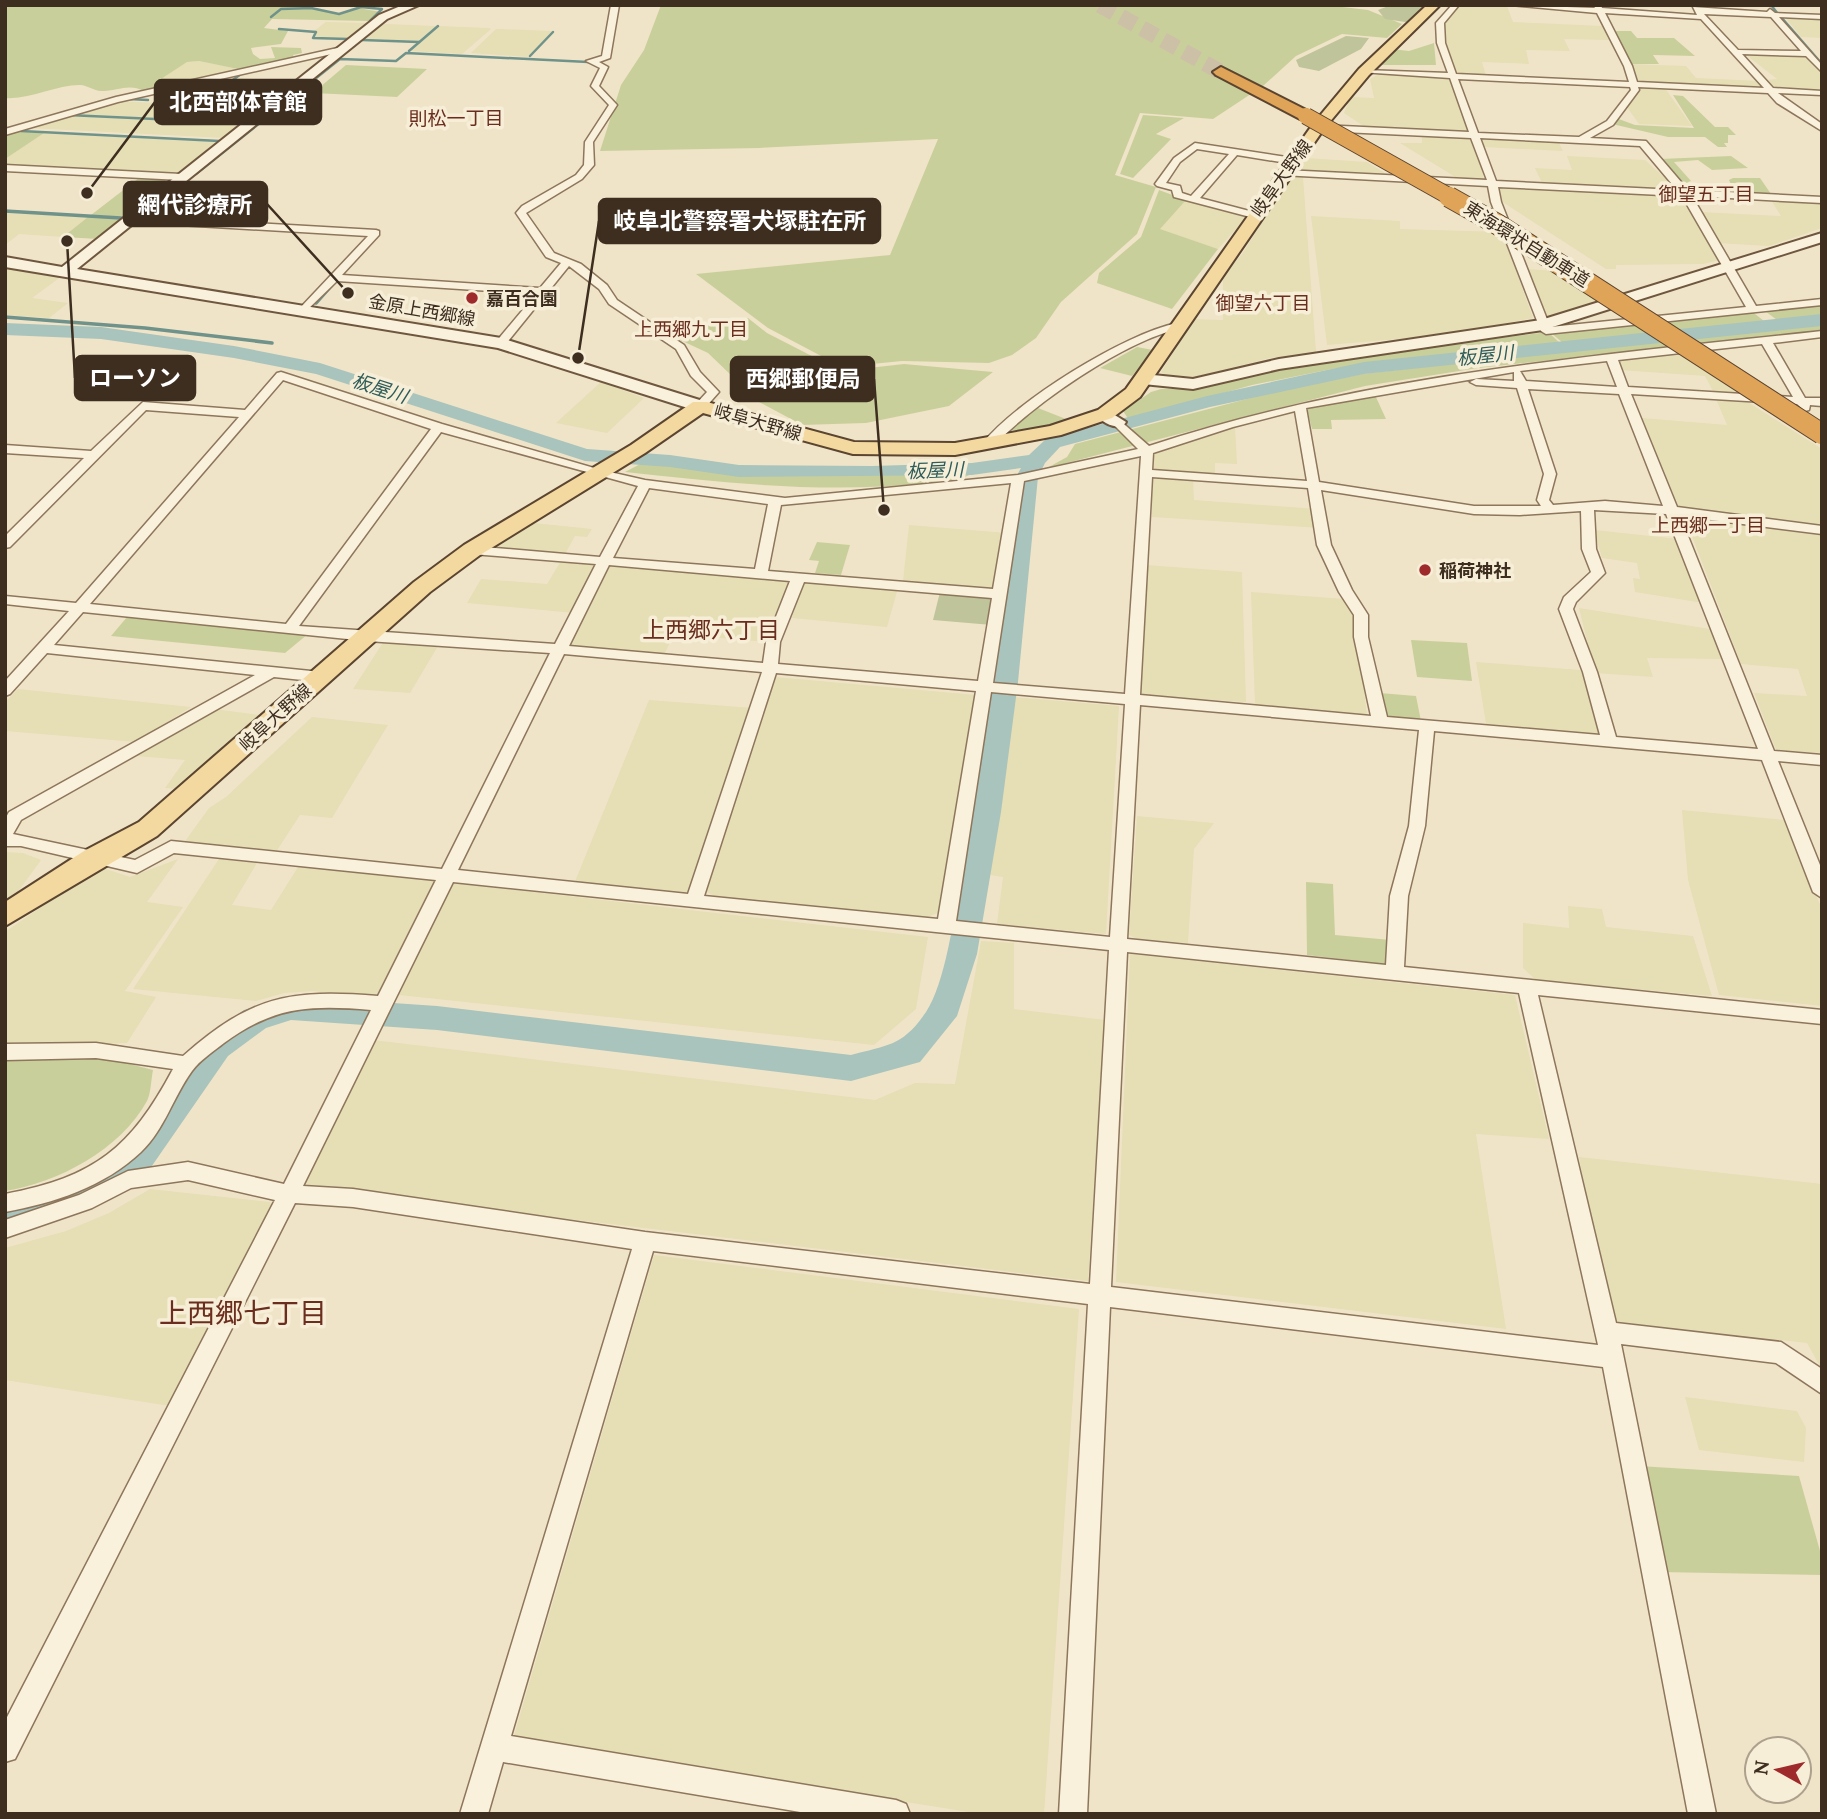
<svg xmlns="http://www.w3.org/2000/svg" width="1827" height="1819" viewBox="0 0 1827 1819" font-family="Lora,'Noto Sans JP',serif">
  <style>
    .farmland { fill: #e6deb5 }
    .green { fill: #c9cf9b }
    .cemetery { fill: #bfc49a }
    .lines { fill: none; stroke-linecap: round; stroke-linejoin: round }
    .stream-far1 { stroke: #6f938a; stroke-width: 2.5 }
    .stream { stroke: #6f938a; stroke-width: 3.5 }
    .river { fill: #a9c4bc; fill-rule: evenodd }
    .highway-tunnel { stroke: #ccc0a6; stroke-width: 16; stroke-dasharray: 16 8; stroke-linecap: butt }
    .street-casing { stroke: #8d765c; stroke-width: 3 }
    .secondary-casing { stroke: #6f573f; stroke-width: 4 }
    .primary-casing { stroke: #5b4430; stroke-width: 4 }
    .highway-casing { stroke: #5b4430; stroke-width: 4 }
    .street { fill: #faf1dc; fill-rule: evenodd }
    .secondary { fill: #faf1dc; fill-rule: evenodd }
    .primary { fill: #f3d9a0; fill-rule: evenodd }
    .highway { fill: #e0a458; fill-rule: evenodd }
    .highway-bridge-far1-casing { stroke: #5b4430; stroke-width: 18; stroke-linecap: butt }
    .highway-bridge-casing { stroke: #5b4430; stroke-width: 22; stroke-linecap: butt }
    .highway-bridge-far1 { stroke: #e0a458; stroke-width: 16 }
    .highway-bridge { stroke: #e0a458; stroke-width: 20 }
    .poi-dot { fill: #9e2a2b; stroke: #f7eed8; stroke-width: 2.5 }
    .labels { text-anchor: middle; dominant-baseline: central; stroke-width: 7; stroke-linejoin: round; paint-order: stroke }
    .far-street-label { font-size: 18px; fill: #3d2e20; stroke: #f7eed8 }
    .far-poi-label { font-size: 18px; font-weight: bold; fill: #3d2e20; stroke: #f7eed8; text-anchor: start }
    .far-neighbourhood-label { font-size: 19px; fill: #6b2e1e; stroke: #f7eed8 }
    .far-water-label { font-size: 19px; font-style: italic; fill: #2f5d5a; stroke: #f7eed8 }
    .neighbourhood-label { font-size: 23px; fill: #6b2e1e; stroke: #f7eed8 }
    .near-neighbourhood-label { font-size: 28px; fill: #6b2e1e; stroke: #f7eed8 }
    .leader { fill: none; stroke: #3d2e20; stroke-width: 2.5 }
    .callout-dot { fill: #3d2e20; stroke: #f7eed8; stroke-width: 2.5 }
    .callout { fill: #3d2e20; stroke: #3d2e20; stroke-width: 2.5 }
    .callout-label { font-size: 23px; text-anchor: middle; font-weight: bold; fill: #fff }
  </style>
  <rect width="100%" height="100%" fill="#f0e4c8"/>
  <g class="farmland">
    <path d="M1458,5L1507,6L1513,22L1602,26L1609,40L1564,39L1570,51L1526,50L1529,64L1482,62L1486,76H1454L1442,45V23Z"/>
    <path d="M1784,16L1822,19V38L1801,37Z"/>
    <path d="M326,22L368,23L348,39L315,37L317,31H314Z"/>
    <path d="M381,25L386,24L436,26L418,41L363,39Z"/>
    <path d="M439,26L489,28L491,29L462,54L411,51Z"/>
    <path d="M496,29H499L552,31L528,57L471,53Z"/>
    <path d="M1745,54H1808L1822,71V93L1774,90L1766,80L1777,79Z"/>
    <path d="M199,61L238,69L188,81L160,79L187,62Z"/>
    <path d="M1629,64L1686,66L1696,78L1760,81L1766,90L1636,84Z"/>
    <path d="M243,71L201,102L164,100L176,92L166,91Z"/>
    <path d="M1381,73L1450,76L1472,134L1368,129L1344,113L1351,97L1374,98L1370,79Z"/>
    <path d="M237,78L298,81L270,103L204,102Z"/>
    <path d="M1637,86L1664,87L1692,126L1639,124L1627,107L1636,96Z"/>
    <path d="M117,101L259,108L261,110L225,138L29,128Z"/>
    <path d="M44,133L222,142L181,174L174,175L5,166V159Z"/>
    <path d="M1422,133L1473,136L1484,179L1457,178L1400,143H1422Z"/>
    <path d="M1480,137L1558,141L1563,151L1484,147Z"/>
    <path d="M1567,156L1645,160L1678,190L1542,183L1535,168L1572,170Z"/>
    <path d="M1306,158L1367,162L1391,177L1296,172Z"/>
    <path d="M1292,175L1303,177L1316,352L1270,358L1187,379L1169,378L1161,372L1193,319L1223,320V276L1242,254Z"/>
    <path d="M1501,185L1678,194L1720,260L1703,264L1616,265V269H1606L1501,201L1498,189Z"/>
    <path d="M1186,200L1247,217L1218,249L1159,229Z"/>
    <path d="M1771,200L1822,202V228L1769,246L1718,243L1700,212L1781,216Z"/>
    <path d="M5,212L46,215L88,217L63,237L19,234L5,245Z"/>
    <path d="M1311,216L1400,221V229L1502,232L1533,318L1446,335L1327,345Z"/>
    <path d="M5,268L62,276L32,298L68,303L49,318L5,315Z"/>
    <path d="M1525,269L1558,271L1601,299L1551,316H1540Z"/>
    <path d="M1680,355L1690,357L1743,396L1715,395L1705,376L1620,370L1616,361Z"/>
    <path d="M601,382L644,398L607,433L556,423Z"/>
    <path d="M1716,399H1743L1822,449V525L1677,508L1642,418L1727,425Z"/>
    <path d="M1235,426L1237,464L1215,463V474L1153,469L1154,453Z"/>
    <path d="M1159,476L1193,479L1194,500L1316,509L1320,528L1152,517V481Z"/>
    <path d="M1685,518L1822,534V753L1776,750L1754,693L1807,696L1798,669L1741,664Z"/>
    <path d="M534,523L592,529L587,537L575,536L565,554L489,550Z"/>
    <path d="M909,525L1007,533L998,587L990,590L903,581Z"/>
    <path d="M1594,530L1679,539L1703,603L1635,592L1633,578L1640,579L1637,563L1602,558Z"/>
    <path d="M561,561L596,563L599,566L574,613L467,603L481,579L547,584Z"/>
    <path d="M611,564L794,580L768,642L674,634L663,657L570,648Z"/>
    <path d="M1146,565L1242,572L1246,702L1139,695Z"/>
    <path d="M810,580L898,588L887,627L792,618L802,585Z"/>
    <path d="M1251,592L1345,599L1354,607L1367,715L1255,705Z"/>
    <path d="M1579,608L1710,629L1722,659L1647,658L1653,677L1595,673Z"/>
    <path d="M384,641L438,646L410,693L353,689Z"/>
    <path d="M1476,662L1581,670L1601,735L1486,724Z"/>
    <path d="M775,677L976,695L938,913L922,919L716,897L705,891Z"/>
    <path d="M18,689L191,707L136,742L5,731V702Z"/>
    <path d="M1013,697L1119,706L1106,934L997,924L1003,877L990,875Z"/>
    <path d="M649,700L753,708L689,894L574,884Z"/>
    <path d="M214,709L260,715L211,763L176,789L165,788L185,760L136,756Z"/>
    <path d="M312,717L388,725L332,818L300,815L276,852L183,844L209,808L226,797Z"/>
    <path d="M1682,810L1784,820L1822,909V1006L1719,995L1688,880Z"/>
    <path d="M1137,816L1214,823L1194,849L1188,943L1137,939L1129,935Z"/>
    <path d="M5,852L23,853L41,860L14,897L5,903Z"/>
    <path d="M178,859L147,902L183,907L125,991L156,997L127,1043L5,1048V932L92,872L103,868L130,877Z"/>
    <path d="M219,859L257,863L232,905L271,910L298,867L437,880L377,998L313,991L284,993L256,1001L133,989Z"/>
    <path d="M452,883L928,937L916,1009L874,1045L399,995Z"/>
    <path d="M1568,906L1602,909L1606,927L1693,936L1712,996L1536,980L1523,968V923L1569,928Z"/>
    <path d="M981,941L1014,943V1009L1105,1020L1088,1281L302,1187L373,1040L875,1100L915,1083L955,1084Z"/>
    <path d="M1130,954L1515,995L1549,1139L1476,1134L1506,1329L1116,1282Z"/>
    <path d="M1579,1157L1822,1184V1370L1807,1343L1609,1321Z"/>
    <path d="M150,1189L270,1202L274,1211L176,1407L5,1380V1248L66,1231L109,1213Z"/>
    <path d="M654,1255L1079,1309L1044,1814H981L513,1739Z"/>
    <path d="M1685,1397L1797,1411L1806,1428L1804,1462L1699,1450Z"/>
  </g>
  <g class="green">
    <path d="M5,5H316L311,7L339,15L358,8L381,12L368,21L272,19L264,28L288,31L281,44L251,48L253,54L260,59L275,58L271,47L301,48L302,53L293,55L294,58L238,69L199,61L187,62L161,79L188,81L144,91C129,83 118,91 101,91C94,91 87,85 80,85C55,85 30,100 5,98Z"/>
    <path d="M661,5H1326L1368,10L1402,24L1387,38L1342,34L1296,56L1263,86L1213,119L1140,113L1115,175L1156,187L1137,234L1061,302L1036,338L1012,355L989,363L902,361L842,367L768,328L696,274L890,255L938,139L759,148L600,151L621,85L644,50Z"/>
    <path d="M1614,31H1631L1637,38H1674L1695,56L1653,55L1659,64H1629Z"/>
    <path d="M1434,43L1436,65H1376L1392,49L1409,51Z"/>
    <path d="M346,65L427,69L397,97L313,93Z"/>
    <path d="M1673,95L1683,96L1715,127H1728L1736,135H1728V143H1724L1727,147H1718L1705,137H1668L1612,124L1616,118L1635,125L1694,128Z"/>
    <path d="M1143,115L1184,118L1156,134L1171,139L1133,178L1120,174Z"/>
    <path d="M12,131L44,133L5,159V135Z"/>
    <path d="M1731,156L1748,168L1712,170L1698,160L1674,162L1691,181L1688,182L1694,190H1687L1660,159Z"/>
    <path d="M139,178L165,180L166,183L124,217L91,215Z"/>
    <path d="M1733,178H1760L1771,194L1735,193L1729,180Z"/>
    <path d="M1159,190L1186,200L1160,229L1218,249L1172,309L1097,283L1099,273L1141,237Z"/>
    <path d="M88,217L122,219L98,239L63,237Z"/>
    <path d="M1822,303V315L1777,320L1761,308Z"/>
    <path d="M1750,310L1764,321L1563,343L1551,333Z"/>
    <path d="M748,318L767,333L841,371L904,364L993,372L949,406L866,423L802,425L759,402L708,353L678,339L679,329Z"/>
    <path d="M1822,322V331L1478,368L1365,386L1047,468L1067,457L1075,444L1262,395L1362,374Z"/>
    <path d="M1548,332L1560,343L1332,369L1252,385L1129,420L1123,411L1151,392L1161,389H1190L1316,362L1325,364L1327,360Z"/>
    <path d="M1137,347L1153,350L1132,376L1100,368Z"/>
    <path d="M1375,395L1386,419L1331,420L1332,429H1312L1307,409Z"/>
    <path d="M1038,408L1066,419C1046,426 1028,435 1007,429Z"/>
    <path d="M648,460L715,472L773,476L973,473C960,481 941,481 926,483C826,494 725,483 625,472Z"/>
    <path d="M817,542L850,545L841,575L815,573L819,561L809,560Z"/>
    <path d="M127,617L308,634L285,653L111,636Z"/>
    <path d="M1411,640L1467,643L1472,681L1417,677Z"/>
    <path d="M1380,693L1416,696L1421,721L1384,717Z"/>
    <path d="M1306,882L1333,884L1335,935L1391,940V965L1307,955Z"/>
    <path d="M5,1055L103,1057L153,1070C151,1080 151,1093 147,1101C121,1149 58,1183 5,1191Z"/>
    <path d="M1639,1466L1799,1476L1822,1558V1575L1658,1572Z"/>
  </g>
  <g class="cemetery">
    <path d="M1391,5H1431L1412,23L1385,19L1378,10Z"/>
    <path d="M1346,36L1369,38L1361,49L1319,71L1299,67L1296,60Z"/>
    <path d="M940,592L992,596L996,600L992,625L933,620Z"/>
  </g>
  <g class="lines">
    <g class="stream-far1">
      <path d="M1771,5L1778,14"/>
      <path d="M271,17L281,9L311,8L339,14L361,7L382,9L370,21"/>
      <path d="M1781,17L1822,64"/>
      <path d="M279,29L316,32L313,38L348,39"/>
      <path d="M362,40L419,42"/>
      <path d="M409,51L438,26"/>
      <path d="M530,56L553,32"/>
      <path d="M129,99L148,100"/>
      <path d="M156,100L267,106"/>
      <path d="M203,102L245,71"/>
      <path d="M68,115L242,123"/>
      <path d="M21,131L219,141"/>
      <path d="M196,174L340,59L396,61L406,53L588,62"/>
      <path d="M165,198L187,181"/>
    </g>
    <g class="stream">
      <path d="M5,211L121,218"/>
      <path d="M145,215L168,197"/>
      <path d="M316,303L332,285"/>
      <path d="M5,317L145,328L272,343"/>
    </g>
    <path class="river" d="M1822,314V326L1364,374L1210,407L1060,447L1045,463L1038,477L1018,682L1001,812L977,954L957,1016L920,1062L851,1081L437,1030L291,1020L266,1028L228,1056L147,1173L73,1213L5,1231V1199L53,1188L123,1153L206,1038L244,1010L291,996L437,1006L851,1055C888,1045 903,1046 926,1012C945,984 954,917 960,883C985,749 1000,613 1016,477L1021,468L972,475L739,477L670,467L585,461L316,374L234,358L101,339L5,335V323L101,327L234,346L320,363L587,449L670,455L739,465L872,466L972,463L1029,455L1046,439L1207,396L1364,362Z"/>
    <path class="highway-tunnel" d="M1100,5L1221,72"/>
    <g class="street-casing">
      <g id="street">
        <path d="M611,5H619L610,58L599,62L608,67L599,86L617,105L593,142L594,165L582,179L526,213L554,253L581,264L607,285L617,300L684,345L700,372L719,392L704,409L694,406L707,392L691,376L676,349L609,304L599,289L569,266L505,345L501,346L495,343L536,294L337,281L304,313L299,310L300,308L368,236L129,222L124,219L129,216L376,230L379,231V235L342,275L540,288L561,263L546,257L516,213L522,206L576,175L584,165L585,142L609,105L591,86L600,68L586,61L602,56Z"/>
        <path d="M1452,5H1459L1444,23L1445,43L1456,74L1629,82L1624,66L1597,13L1511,5L1595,8L1593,5H1601L1602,8L1697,15L1693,7L1767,12L1770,9L1775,13L1822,15V19L1779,17L1822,65V72L1806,56L1742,54L1773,88L1822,91V95L1778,93L1822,124V131L1777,103L1768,93L1638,87L1639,90L1613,125L1590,138L1646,141L1688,190L1822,197V203L1692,196L1756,306L1822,299V305L1546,334L1541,331L1491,202L1488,186L1281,175L1279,173L1284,170L1487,180L1471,138L1321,131L1317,128L1321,125L1469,132L1450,78L1360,72L1364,70L1448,73L1437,43L1436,23ZM1605,13L1701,19L1764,88L1637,82L1632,66ZM1704,14L1771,17L1801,51L1738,50ZM1458,79L1630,87L1631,90L1607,121L1579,137L1478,133ZM1480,138L1640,146L1677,190L1496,181ZM1498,187L1682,196L1746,307L1550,327L1501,202Z"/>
        <path d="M342,47L345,51L118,102L5,135V129L116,97Z"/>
        <path d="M1195,143L1293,158L1298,161L1293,164L1237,155L1200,198L1257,213V217L1254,218L1174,197L1172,190L1157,186L1155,184L1174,158ZM1197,149L1229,154L1191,196L1182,193L1180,186L1166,183L1180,162Z"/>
        <path d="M5,165L181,174L186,177L181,180L5,171Z"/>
        <path d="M1177,323L1182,326L1181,328C1122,342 1035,403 992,447L982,444C1016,401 1124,334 1177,323Z"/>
        <path d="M1822,331V337L1773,343L1805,398H1822V406L1810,405L1809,410L1805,411L1797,404L1631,394L1677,507L1822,526V534L1680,516L1774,751L1822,755V765L1778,761L1822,870V898L1813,892L1762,760L1434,731L1425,826L1408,896L1404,967L1822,1010V1024L1538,995L1616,1323L1781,1342L1822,1369V1394L1776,1363L1621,1344L1716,1814H1688L1603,1367L1110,1307L1087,1814H1059L1088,1304L653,1251L511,1736L896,1800L906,1804L910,1814H812L503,1762L488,1814H460L632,1249L353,1207L295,1203L15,1759L5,1762V1721L275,1200L188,1180L131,1188L92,1208L5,1238V1220L79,1195L128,1171L188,1162L284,1184L371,1010C311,1005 274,1006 224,1043C214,1051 200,1060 192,1071C173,1097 165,1129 141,1152C104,1187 54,1203 5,1212V1194C95,1177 131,1148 173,1069L96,1058L5,1060V1044L96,1043L183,1056C251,996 289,989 378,996L436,880L174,853L137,873L21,846H5V819L9,812L255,675L47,653L10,694L5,696V681L69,611L5,604V596L76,603L239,417L146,410L10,547L5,548V536L84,458L5,453V445L91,451L143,402L245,410L277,373L281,372L442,424L601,470L645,480L785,498L1018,475L1138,449L1111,422L1117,418L1149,446C1368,374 1594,356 1822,331ZM1762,344L1793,397L1628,387L1618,360ZM1607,361L1617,387L1526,381L1520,371ZM1514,372V381L1476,379L1470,382L1476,385L1517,388L1544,474L1537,500L1541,506H1474L1319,482L1306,408ZM283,380L431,429L286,624L90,604ZM1528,389L1619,394L1663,506L1605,501L1553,505L1549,500L1556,474ZM1295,411L1307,481L1152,470L1153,453L1233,427ZM441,432L638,486L600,557L472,546L465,550L472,554L596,564L555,644L299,626ZM1141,456L1125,694L993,683L1024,481ZM1152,477L1308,488L1317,545L1339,592L1354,615V637L1371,716L1140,695ZM1011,483L993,589L768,571L781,505ZM649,488L768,504L755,569L613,558ZM1321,490L1474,514L1520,515L1581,511L1582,549L1591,572L1564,597L1559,609L1583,672L1600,735L1387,717L1368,637V615L1352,590L1331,545ZM1594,510L1666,514L1758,749L1616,737L1597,672L1573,609L1576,602L1605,573L1596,549ZM609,565L790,581L766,642L763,663L569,646ZM804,582L992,598L978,681L778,664L780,642ZM83,612L367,641L550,653L442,869L171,841L135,860L13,834L21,820L274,677L321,682L328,677L321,672L54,645ZM564,654L762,672L688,894L458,870ZM776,673L976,691L938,919L704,896ZM991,692L1125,704L1110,937L956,921ZM1140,705L1419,730L1409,826L1390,896L1386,965L1127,939ZM453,882L1109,950L1090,1284L645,1232L353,1189L303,1186ZM1127,952L1519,993L1598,1345L1111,1287Z"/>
      </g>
    </g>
    <g class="secondary-casing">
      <g id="secondary">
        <path d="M403,5H419L387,19L77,269L501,338L706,402L709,406L706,410H694L498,348L5,267V257L62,267L379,15Z"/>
        <path d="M1822,233V242L1543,330L1279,369L1193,389L1143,384L1134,379L1143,374L1193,379L1279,359L1541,320Z"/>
        <path d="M1105,409L1126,422L1123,426C1113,428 1102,423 1096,414Z"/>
      </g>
    </g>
    <g class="primary-casing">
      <path id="primary" d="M1427,5H1440L1369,75L1323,130L1140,397L1112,418L1061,435L955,455L853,454L703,413L645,453L480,555L430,592L157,836L5,926V902L84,851L139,822L414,582L464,545L631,445L693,402H707L854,442L955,443L1050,426L1098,410L1126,389L1313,124L1359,69Z"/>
    </g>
    <g class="highway-casing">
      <path id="highway" d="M1221,67L1312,113L1314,116L1312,119H1300L1216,75L1213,72Z"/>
    </g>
    <use href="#street" class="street"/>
    <use href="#secondary" class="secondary"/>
    <use href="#primary" class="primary"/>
    <use href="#highway" class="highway"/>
    <g class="highway-bridge-far1-casing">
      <path id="highway-bridge-far1" d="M1306,116L1452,198"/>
    </g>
    <g class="highway-bridge-casing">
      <path id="highway-bridge" d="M1449,197L1497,224L1822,434"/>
    </g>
    <use href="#highway-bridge-far1" class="highway-bridge-far1"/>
    <use href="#highway-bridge" class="highway-bridge"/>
  </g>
  <g class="poi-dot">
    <circle cx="472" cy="298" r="7"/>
    <circle cx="1425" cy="570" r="7"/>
  </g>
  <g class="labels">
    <g class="far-street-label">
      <text transform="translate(1281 178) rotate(-54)">岐阜大野線</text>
      <text transform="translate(1527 244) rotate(32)">東海環状自動車道</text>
      <text transform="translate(422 310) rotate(10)">金原上西郷線</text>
      <text transform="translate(758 422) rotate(16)">岐阜大野線</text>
      <text transform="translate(275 717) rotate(-42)">岐阜大野線</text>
    </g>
    <g class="far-poi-label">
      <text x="486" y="298">嘉百合園</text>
      <text x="1439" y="570">稲荷神社</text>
    </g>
    <g class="far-neighbourhood-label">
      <text x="456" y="118">則松一丁目</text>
      <text x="1706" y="194">御望五丁目</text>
      <text x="1263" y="303">御望六丁目</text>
      <text x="691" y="329">上西郷九丁目</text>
      <text x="1708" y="525">上西郷一丁目</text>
    </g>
    <g class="far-water-label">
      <text transform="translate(1485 355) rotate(-6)">板屋川</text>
      <text transform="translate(380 388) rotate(18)">板屋川</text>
      <text transform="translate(935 470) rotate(-2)">板屋川</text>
    </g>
    <g class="neighbourhood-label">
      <text x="711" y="629">上西郷六丁目</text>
    </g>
    <g class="near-neighbourhood-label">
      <text x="243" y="1313">上西郷七丁目</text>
    </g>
  </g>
  <path class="leader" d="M87 193L155 102M348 293L267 204M578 358L599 221M67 241L75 378M884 510L874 379"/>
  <g class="callout-dot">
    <circle cx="87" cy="193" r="7"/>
    <circle cx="348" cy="293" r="7"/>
    <circle cx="578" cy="358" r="7"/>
    <circle cx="67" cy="241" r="7"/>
    <circle cx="884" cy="510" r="7"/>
  </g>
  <g class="callout">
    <rect x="155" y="80" width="166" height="44" rx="7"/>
    <rect x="124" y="182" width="143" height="44" rx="7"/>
    <rect x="599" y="199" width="281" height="44" rx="7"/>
    <rect x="75" y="356" width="120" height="44" rx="7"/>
    <rect x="731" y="357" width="143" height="44" rx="7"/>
  </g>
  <g class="callout-label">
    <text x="238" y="110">北西部体育館</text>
    <text x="195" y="213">網代診療所</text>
    <text x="740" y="229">岐阜北警察署犬塚駐在所</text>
    <text x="135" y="386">ローソン</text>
    <text x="803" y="387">西郷郵便局</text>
  </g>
  <rect width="1827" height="1819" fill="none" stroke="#3d2e20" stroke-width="14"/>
  <g transform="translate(1778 1770) rotate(278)"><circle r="33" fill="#f7eed8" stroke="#ada18e" stroke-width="2"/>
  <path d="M0-5L12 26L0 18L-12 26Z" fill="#9e2a2b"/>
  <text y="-10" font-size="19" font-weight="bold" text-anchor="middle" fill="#3d2e20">N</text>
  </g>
</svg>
